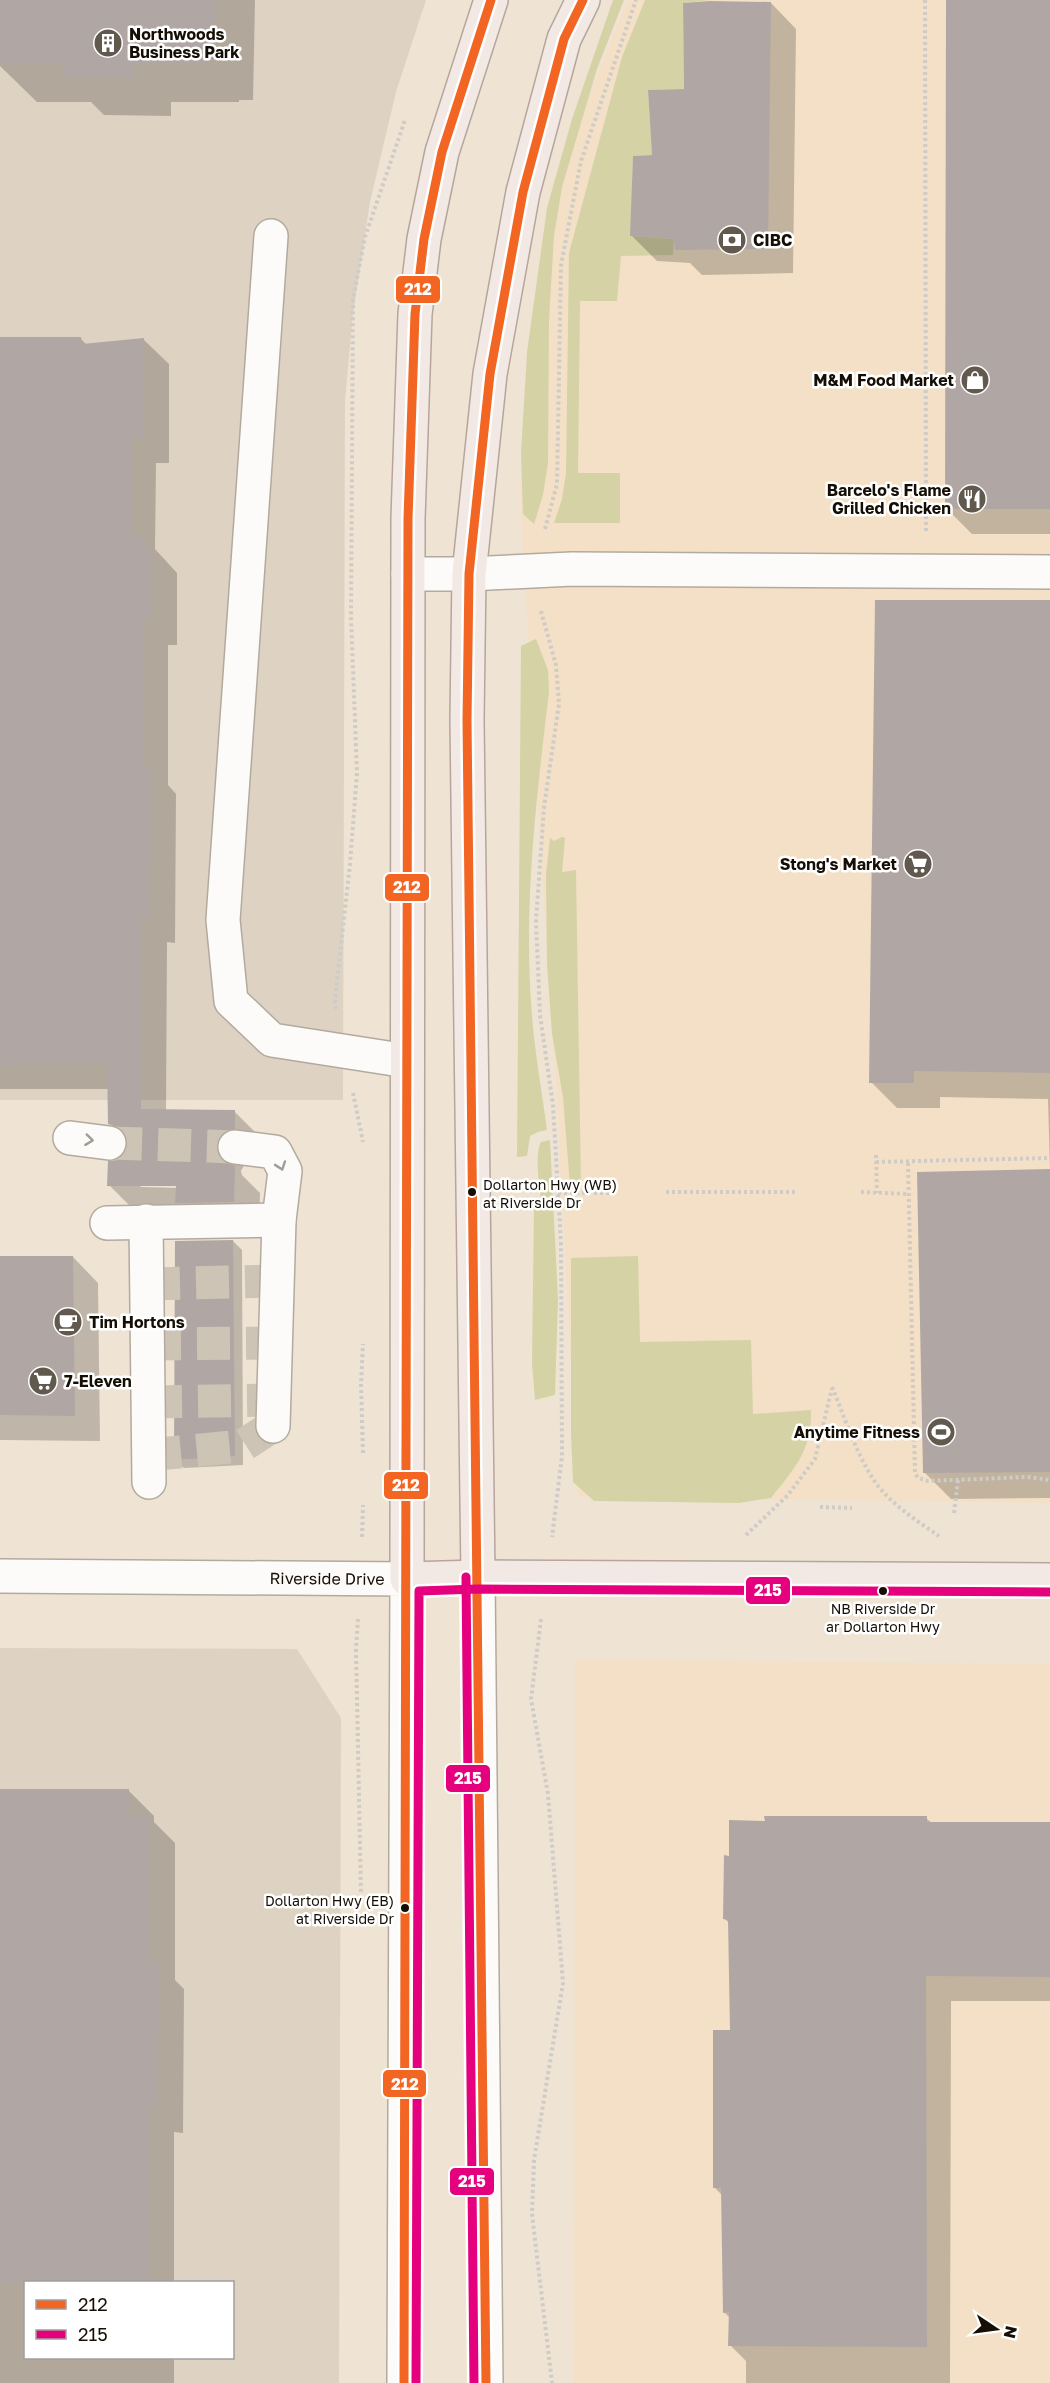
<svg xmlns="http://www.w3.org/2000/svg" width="1050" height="2383" viewBox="0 0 1050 2383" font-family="'Golos Text',sans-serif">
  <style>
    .built { fill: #f3e0c6 }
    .industrial { fill: #ded3c2; fill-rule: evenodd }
    .green { fill: #d5d2a6 }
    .shadow { fill: #0003; fill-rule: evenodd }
    .building { fill: #b0a7a4 }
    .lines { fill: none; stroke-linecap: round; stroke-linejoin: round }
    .minor-tunnel { stroke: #cec4b5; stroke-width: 33; stroke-dasharray: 33 16; stroke-linecap: butt }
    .minor-casing { stroke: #b2aa9e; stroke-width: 36 }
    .major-casing { stroke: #b7a59b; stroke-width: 36 }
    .path { stroke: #cfcbc7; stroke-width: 4; stroke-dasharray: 3 3; stroke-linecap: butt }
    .minor { stroke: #fdfbf9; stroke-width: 33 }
    .major { stroke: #f2e9e5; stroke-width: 33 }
    .bus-1-casing { stroke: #fff; stroke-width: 14 }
    .bus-2-casing { stroke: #fff; stroke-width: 14 }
    .bus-1 { stroke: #f26522; stroke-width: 9 }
    .bus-2 { stroke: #e5007d; stroke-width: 9 }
    .oneway { stroke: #a09c97 }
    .bus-dot { fill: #150e05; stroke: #fff; stroke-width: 2 }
    .labels { text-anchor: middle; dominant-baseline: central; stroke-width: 5; stroke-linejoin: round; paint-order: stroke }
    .bus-label { font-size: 14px; fill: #150e05; stroke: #fff; text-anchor: start }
    .poi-label { font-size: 16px; font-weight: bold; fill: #150e05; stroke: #fff; text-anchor: start }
    .street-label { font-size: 16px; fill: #150e05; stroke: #fff }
    .line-badge { stroke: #fff; stroke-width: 2 }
    .badge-label { font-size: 16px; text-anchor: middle; font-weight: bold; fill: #fff }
  </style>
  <rect width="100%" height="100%" fill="#efe4d4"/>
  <g class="built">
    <path d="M628,0H1050V1503L578,1497L553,1029L542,874L520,490L552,185Z"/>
    <path d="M575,1659L1050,1664V2383H574Z"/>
  </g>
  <g class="industrial">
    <path d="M0,0H426L396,92L370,202L353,313L345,400L343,1100H0Z"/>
    <path d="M0,1648L297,1649L341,1718L339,2383H0ZM26,2282H232V2358H26Z"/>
  </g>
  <g class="green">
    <path d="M613,0H624L597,69L562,187L554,236L549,320L548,463L543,495L534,524L523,514L521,453L527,352L547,208L572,119Z"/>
    <path d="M645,0H711L683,3L684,89L648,90L652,155L633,156L631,236L674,239L673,255L621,256L617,301H580L578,473H620V523H554L562,499L566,473L569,253L622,57Z"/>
    <path d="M536,639L548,670L549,692C536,800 523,908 532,1016C535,1054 542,1092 547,1130L538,1132L530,1136L527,1156L517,1157L521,646Z"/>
    <path d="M562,837L565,838L562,872L576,870L581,1187L570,1186L563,1097L552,1034L547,964L546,875L550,838L554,841Z"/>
    <path d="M550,1140L558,1299L555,1395L535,1400L532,1364L534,1204L541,1203C540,1188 534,1154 541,1142Z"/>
    <path d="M638,1256L640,1342L751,1340L753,1414L811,1410C812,1451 795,1467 771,1498L739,1503L594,1501L573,1482L571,1434V1258Z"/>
  </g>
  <g class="shadow">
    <path d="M0,0H255L253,100H239V102H171V116L104,115L91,102H37L0,66Z"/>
    <path d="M947,0H1050V534H972L947,509Z"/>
    <path d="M771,3L796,29L793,273L702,275L690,263L657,261L632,236L653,157L685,90Z"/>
    <path d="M0,339H81L87,345L143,339L169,364V463H156L155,549L177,573V645H168V785L176,794L175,943L167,942L166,1111L235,1112L260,1137L241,1171L242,1175L260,1193L259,1227L134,1210L109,1185L117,1161L125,1156L129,1145L110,1123L109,1089H0ZM143,1184L183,1185V1188L140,1187Z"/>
    <path d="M1050,602V1498L951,1499L924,1472L1050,1170L1048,1099L940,1097V1108H897L871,1082Z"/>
    <path d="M233,1241L242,1250L243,1465L184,1468L175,1460Z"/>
    <path d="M73,1257L98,1283L100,1441L0,1440V1258Z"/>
    <path d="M0,1790L129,1791L154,1816V1822L175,1843V1980L184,1989L183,2133L174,2132V2282H26V2358H174V2383H0Z"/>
    <path d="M926,1818L933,1824H1050V2001H951L950,2383H746V2361L730,2345V2318L724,2312L723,2196L714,2187L731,2032L730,1924L725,1919Z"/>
  </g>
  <g class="building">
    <path d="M0,0H216L215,61H201L200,63L133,64V77H64V63L0,64Z"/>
    <path d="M946,0H1050V509H945Z"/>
    <path d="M710,1L771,2L768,249L675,250L674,239L630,236L633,156L652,155L648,90L684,89L683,3Z"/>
    <path d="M0,337H81L82,344L144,338V438H131V535H143V546H152V621L143,620V767H152L150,918H142L141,1109L235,1110V1129L227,1130L220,1135L216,1145L218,1154L223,1162L235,1166L234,1202L175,1203L176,1186H107L108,1161L117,1160L123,1155L128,1145L126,1135L121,1128L108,1124L107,1064L0,1065Z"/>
    <path d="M875,600H1050V1073L914,1071V1083H869Z"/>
    <path d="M1050,1169V1472L923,1473L917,1172Z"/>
    <path d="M233,1240L235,1456L174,1460L175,1241Z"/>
    <path d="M0,1256H73L75,1416L0,1415Z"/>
    <path d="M0,1789H129V1816H150V1962H159L158,2108L150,2107L149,2283H0Z"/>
    <path d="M764,1816H927V1822H1050V1977L926,1976L927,2347L728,2346L729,2312L723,2313L721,2188H713V2030H730L728,1920L723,1919L724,1855L729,1856V1820L765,1821Z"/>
  </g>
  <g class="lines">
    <g class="minor-tunnel">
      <path d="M109,1143L235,1147"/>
      <path d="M147,1284L277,1281"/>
      <path d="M148,1344L275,1343"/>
      <path d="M149,1402L274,1400"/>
      <path d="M148,1455L242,1446L273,1426"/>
    </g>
    <g class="minor-casing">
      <g id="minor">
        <path d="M271,236L223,920L231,1001L272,1040L407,1061"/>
        <path d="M408,574H469L572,569L1050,572"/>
        <path d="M70,1138L109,1143"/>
        <path d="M235,1147L275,1152L285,1171L279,1220L273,1426"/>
        <path d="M146,1221L149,1482"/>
        <path d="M107,1223L279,1220"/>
        <path id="s1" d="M0,1576L407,1579L404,2383"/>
        <path d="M478,1577L486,2383"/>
      </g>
    </g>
    <g class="major-casing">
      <g id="major">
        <path d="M491,0L442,152L424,239L415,314L408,519L407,1579L478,1577L1050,1580"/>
        <path d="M478,1577L467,720L469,574L490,374L523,192L564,39L583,0"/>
      </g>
    </g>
    <g class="path">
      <path d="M925,0L926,531"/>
      <path d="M545,529L557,484L561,265L581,161L636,0"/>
      <path d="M541,611L556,665L559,704L544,807L536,921L540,1015L553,1105L561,1243L562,1456L552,1537"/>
      <path d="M336,1009L335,1000L350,864L357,773L351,617L353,299L365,237L405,120"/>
      <path d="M353,1093L363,1142"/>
      <path d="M876,1155L877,1193"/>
      <path d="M876,1162L1050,1158"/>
      <path d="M908,1163L915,1473L918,1478L928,1481L1027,1477L1050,1480"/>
      <path d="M666,1192H797"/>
      <path d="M861,1192L909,1194"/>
      <path d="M558,1193H615"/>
      <path d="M832,1387C846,1420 860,1467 884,1493C900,1510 920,1523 939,1536"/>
      <path d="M363,1453L361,1384L363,1344"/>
      <path d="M820,1507L852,1508"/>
      <path d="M954,1513L958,1480"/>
      <path d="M746,1535L788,1495L815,1459L832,1388"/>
      <path d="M362,1537L363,1505"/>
      <path d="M358,1619L356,1650L361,1894"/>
      <path d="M541,1619L531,1699L548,1794L563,1983L534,2160L532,2214L552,2383"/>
    </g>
    <use href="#minor" class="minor"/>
    <use href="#major" class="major"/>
    <g class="bus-1-casing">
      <g id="bus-1">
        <path d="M404,2383L408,519L415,314L424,239L442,152L491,0"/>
        <path d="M486,2383L467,720L469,574L490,374L523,192L564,39L583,0"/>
      </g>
    </g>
    <g class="bus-2-casing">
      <g id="bus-2">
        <path d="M466,1577L474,2383"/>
        <path d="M416,2383L419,1591L478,1589L1050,1592"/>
      </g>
    </g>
    <use href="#bus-1" class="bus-1"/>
    <use href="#bus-2" class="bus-2"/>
  </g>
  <defs><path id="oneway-chevron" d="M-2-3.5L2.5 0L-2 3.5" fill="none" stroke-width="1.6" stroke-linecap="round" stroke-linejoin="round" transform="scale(1.5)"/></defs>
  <g class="oneway">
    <use href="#oneway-chevron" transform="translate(89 1140) rotate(7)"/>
    <use href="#oneway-chevron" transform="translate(281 1166) rotate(71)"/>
  </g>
  <defs>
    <g id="building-disc" transform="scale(1.5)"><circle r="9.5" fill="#61594d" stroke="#fff"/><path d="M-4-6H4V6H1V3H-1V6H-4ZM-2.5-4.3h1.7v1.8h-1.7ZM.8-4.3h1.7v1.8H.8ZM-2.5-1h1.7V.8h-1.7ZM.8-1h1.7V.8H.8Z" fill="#fff"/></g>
    <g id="bank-disc" transform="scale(1.5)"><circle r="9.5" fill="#61594d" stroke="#fff"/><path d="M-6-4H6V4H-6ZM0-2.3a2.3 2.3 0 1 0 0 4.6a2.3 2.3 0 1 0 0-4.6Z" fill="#fff"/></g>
    <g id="shop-disc" transform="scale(1.5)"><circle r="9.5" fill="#61594d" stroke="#fff"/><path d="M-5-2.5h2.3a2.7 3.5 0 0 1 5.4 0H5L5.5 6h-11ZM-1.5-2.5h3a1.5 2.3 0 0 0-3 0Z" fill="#fff"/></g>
    <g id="restaurant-disc" transform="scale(1.5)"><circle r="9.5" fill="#61594d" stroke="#fff"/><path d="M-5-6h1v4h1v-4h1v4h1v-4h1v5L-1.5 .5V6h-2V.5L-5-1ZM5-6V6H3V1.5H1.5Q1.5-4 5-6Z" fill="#fff"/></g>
    <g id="supermarket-disc" transform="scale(1.5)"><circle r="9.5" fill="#61594d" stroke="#fff"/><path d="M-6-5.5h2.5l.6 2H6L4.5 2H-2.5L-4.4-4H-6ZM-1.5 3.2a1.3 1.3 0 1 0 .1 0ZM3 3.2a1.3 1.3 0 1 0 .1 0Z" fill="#fff"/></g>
    <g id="cafe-disc" transform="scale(1.5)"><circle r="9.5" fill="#61594d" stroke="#fff"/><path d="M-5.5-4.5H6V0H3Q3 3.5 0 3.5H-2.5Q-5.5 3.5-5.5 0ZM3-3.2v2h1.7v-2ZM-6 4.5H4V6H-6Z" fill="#fff"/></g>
    <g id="stadium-disc" transform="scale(1.5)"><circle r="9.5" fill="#61594d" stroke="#fff"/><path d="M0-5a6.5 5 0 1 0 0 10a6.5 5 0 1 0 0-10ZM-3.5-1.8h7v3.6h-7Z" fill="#fff"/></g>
  </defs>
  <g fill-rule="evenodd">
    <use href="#building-disc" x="108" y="43"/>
    <use href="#bank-disc" x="732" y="240"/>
    <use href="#shop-disc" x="975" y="380"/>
    <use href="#restaurant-disc" x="972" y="499"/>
    <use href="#supermarket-disc" x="918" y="864"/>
    <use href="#cafe-disc" x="68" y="1322"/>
    <use href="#supermarket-disc" x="43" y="1381"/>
    <use href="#stadium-disc" x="941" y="1432"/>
  </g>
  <g class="bus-dot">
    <circle cx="472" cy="1192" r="5"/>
    <circle cx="883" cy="1591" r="5"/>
    <circle cx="405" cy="1908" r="5"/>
  </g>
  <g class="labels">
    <g class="bus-label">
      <text x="483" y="1184">Dollarton Hwy (WB)<tspan x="483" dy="18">at Riverside Dr</tspan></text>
      <text x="883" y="1608" text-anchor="middle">NB Riverside Dr<tspan x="883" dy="18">ar Dollarton Hwy</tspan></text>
      <text x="394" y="1900" text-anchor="end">Dollarton Hwy (EB)<tspan x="394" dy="18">at Riverside Dr</tspan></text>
    </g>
    <g class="poi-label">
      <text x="129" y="34">Northwoods<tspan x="129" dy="18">Business Park</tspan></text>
      <text x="753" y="240">CIBC</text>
      <text x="954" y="380" text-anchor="end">M&amp;M Food Market</text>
      <text x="951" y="490" text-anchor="end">Barcelo's Flame<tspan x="951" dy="18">Grilled Chicken</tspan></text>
      <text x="897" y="864" text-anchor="end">Stong's Market</text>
      <text x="89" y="1322">Tim Hortons</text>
      <text x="64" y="1381">7-Eleven</text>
      <text x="920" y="1432" text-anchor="end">Anytime Fitness</text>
    </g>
    <g class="street-label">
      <text stroke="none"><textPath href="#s1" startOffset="327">Riverside Drive</textPath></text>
    </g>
  </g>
  <g class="line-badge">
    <rect x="395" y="275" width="46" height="29" rx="6" fill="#f26522"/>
    <rect x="384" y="873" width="46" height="29" rx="6" fill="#f26522"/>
    <rect x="383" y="1471" width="46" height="29" rx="6" fill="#f26522"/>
    <rect x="745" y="1576" width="46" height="29" rx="6" fill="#e5007d"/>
    <rect x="445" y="1764" width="46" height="29" rx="6" fill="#e5007d"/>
    <rect x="382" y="2069" width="45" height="29" rx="6" fill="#f26522"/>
    <rect x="449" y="2167" width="46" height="29" rx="6" fill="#e5007d"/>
  </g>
  <g class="badge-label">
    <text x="418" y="295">212</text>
    <text x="407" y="893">212</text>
    <text x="406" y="1491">212</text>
    <text x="768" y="1596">215</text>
    <text x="468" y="1784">215</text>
    <text x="405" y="2090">212</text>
    <text x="472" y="2187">215</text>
  </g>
  <rect x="24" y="2281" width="210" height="78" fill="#ffffff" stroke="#a19f9b" stroke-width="1.5"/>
  <rect x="36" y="2300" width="30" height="9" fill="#f26522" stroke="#a19f9b" stroke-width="1.5"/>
  <text x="78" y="2311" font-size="18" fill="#150e05">212</text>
  <rect x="36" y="2330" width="30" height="9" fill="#e5007d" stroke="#a19f9b" stroke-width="1.5"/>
  <text x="78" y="2341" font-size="18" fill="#150e05">215</text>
  <g transform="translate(996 2329) rotate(103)" stroke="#ffffff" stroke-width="4.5" paint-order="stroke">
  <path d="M0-4.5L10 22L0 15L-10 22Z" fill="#150e05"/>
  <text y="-9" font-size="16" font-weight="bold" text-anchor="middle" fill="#150e05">N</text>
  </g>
</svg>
